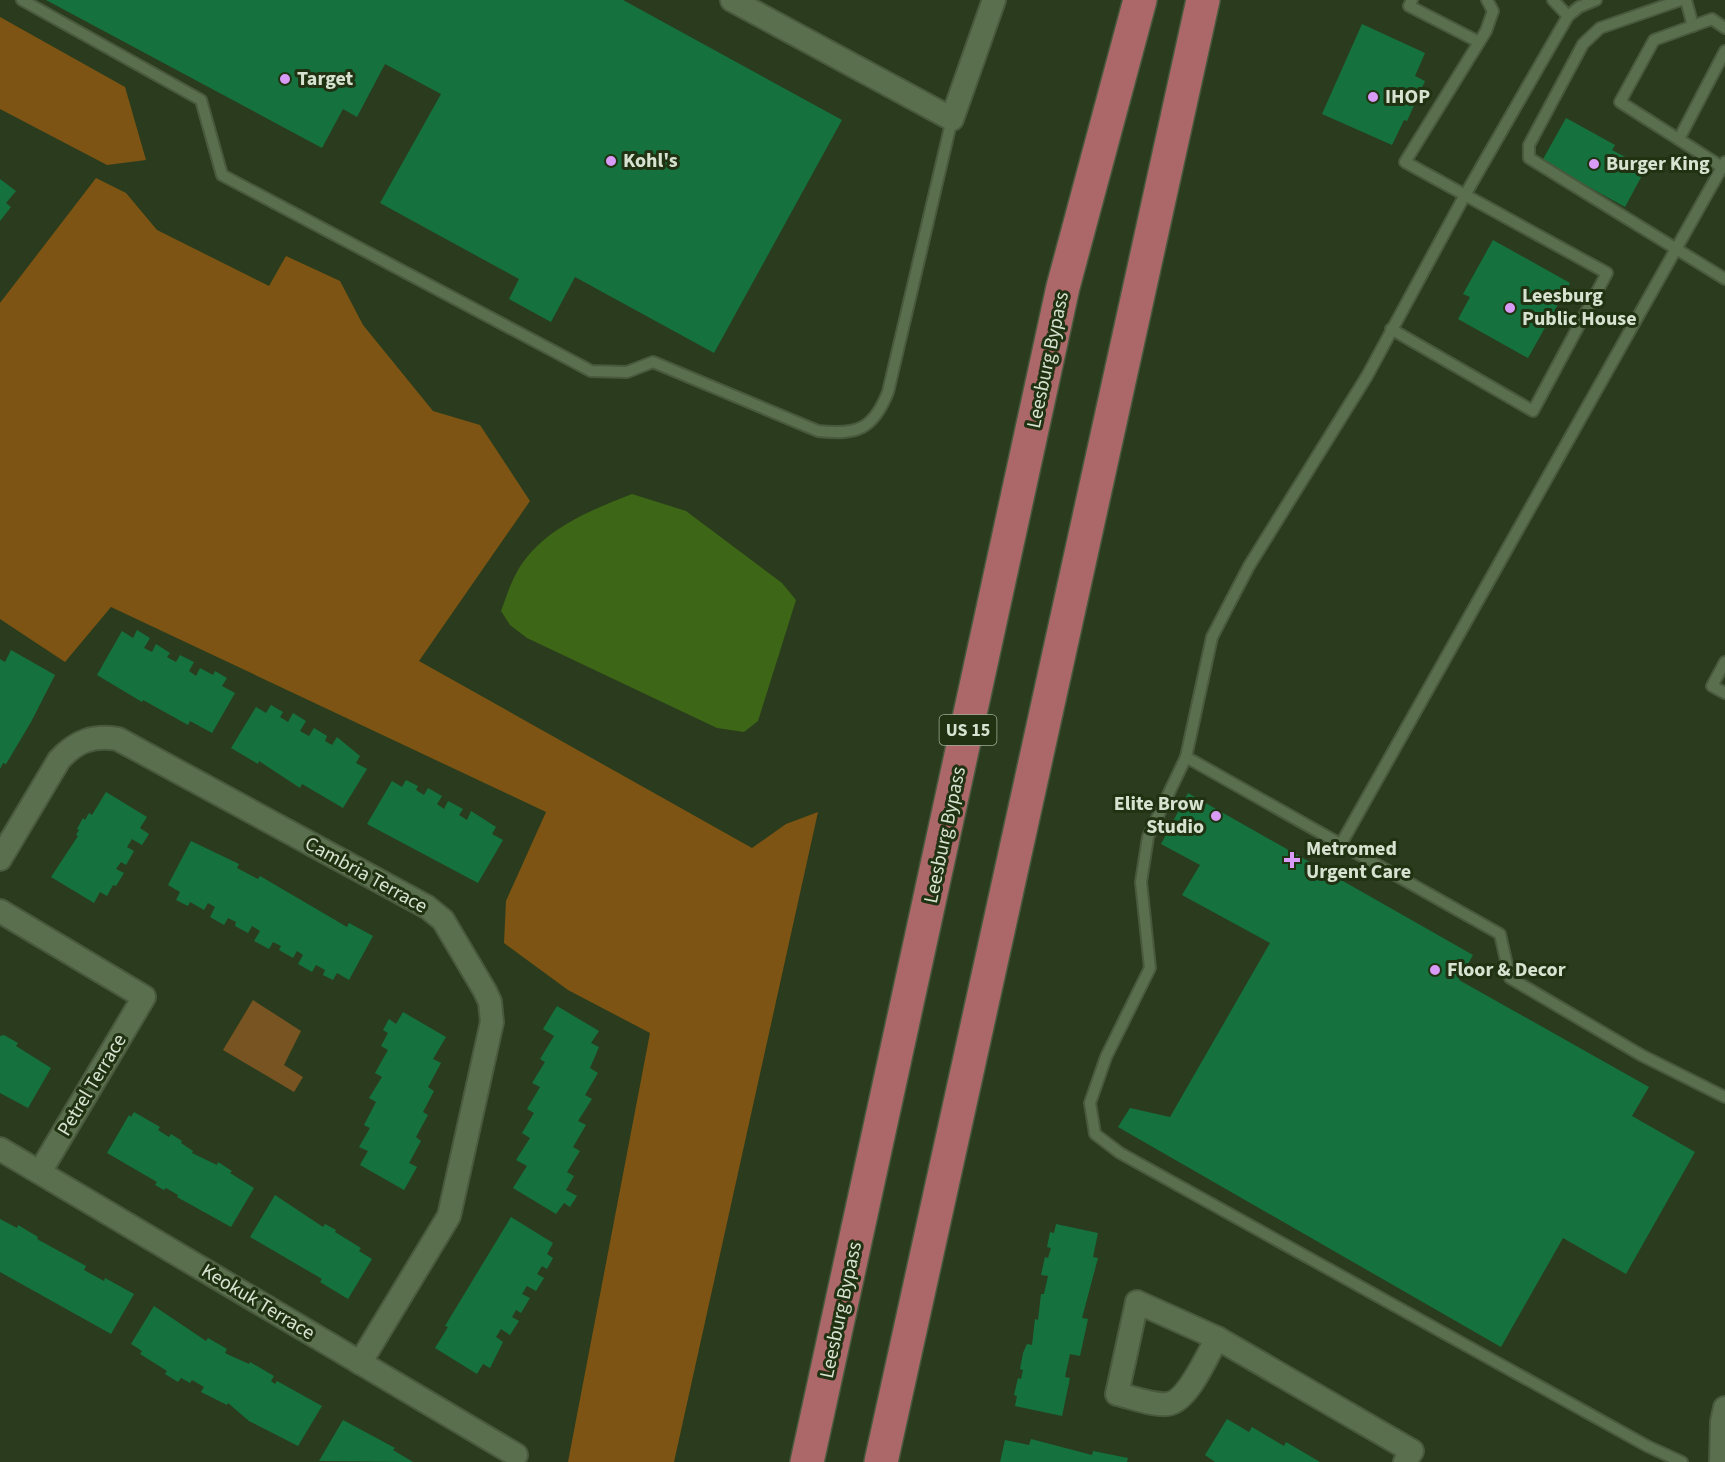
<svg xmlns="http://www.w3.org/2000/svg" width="1725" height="1462" viewBox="0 0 1725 1462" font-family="'Source Sans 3',sans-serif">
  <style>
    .green { fill: #775421 }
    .forest { fill: #7d5413 }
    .water { fill: #3d6616 }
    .building { fill: #15723e }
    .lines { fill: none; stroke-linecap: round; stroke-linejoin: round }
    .service-casing { stroke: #49593d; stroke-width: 14 }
    .minor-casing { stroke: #49593d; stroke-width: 26 }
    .trunk-casing { stroke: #49593d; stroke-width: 36 }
    .service { stroke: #5a6f4d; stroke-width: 10 }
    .minor { stroke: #5a6f4d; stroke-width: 22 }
    .trunk { stroke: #ac6769; stroke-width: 33 }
    .poi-dot { fill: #d89bf8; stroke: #203212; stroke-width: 2 }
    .labels { text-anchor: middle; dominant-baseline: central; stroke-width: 6; stroke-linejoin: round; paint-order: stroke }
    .shield { fill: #203212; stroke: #a0ae97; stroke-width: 1.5 }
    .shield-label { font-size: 18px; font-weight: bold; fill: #d7e3d0 }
    .poi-label { font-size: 20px; font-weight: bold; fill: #d7e3d0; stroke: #203212; text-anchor: start }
    .street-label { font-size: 20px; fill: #d7e3d0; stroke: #203212 }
  </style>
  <rect width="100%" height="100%" fill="#2a3c1d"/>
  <path class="green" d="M253,1000L301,1031L284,1065L303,1077L294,1092L223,1050Z"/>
  <g class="forest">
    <path d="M0,17L125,87L146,160L107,165L0,109Z"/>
    <path d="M96,178L126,193L157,230L269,286L286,256L340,281L363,325L433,411L480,425L530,501L419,661L752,848L786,824L818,812L674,1462H568L650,1033L568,990L504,943L506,901L546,812L111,607L65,662L0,619V303Z"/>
  </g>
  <path class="water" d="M632,494L686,511L782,583L796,600L758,721L744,732L717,728L527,638L510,625L501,611C506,598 510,584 517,572C540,530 591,510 632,494Z"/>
  <g class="building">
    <path d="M46,0H623L842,120L714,353L575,277L551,322L509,299L519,279L380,203L441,94L385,64L357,117L343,109L322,148Z"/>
    <path d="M1362,24L1425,53L1415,76L1425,81L1407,121L1404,120L1392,145L1322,114Z"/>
    <path d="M1566,118L1615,145L1612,150L1646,168L1625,207L1542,161Z"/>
    <path d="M0,179L16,191L6,203L11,207L0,221Z"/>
    <path d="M1493,240L1570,283L1528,358L1458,319L1470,297L1463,294Z"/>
    <path d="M137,630L150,638L144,648L152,652L156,644L170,653L167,657L176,662L180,655L194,662L189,671L196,676L200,668L213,675L215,671L227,678L222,686L235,693L212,733L190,721L188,725L143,700L142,702L97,675L122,631L133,638Z"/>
    <path d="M11,650L55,675L31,722L6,764L3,763L0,769V659L5,662Z"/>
    <path d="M271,705L283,712L280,717L288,722L293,713L306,721L300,731L309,736L314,728L327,736L325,741L332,745L337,737L360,756L356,763L367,769L343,808L302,784L300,788L259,761L258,764L231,748L256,707L266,713Z"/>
    <path d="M406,780L418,786L416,790L424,795L428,788L442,796L437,804L444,809L448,801L463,809L459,815L467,820L471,811L496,827L492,834L503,840L478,883L367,824L392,781L402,787Z"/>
    <path d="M106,792L147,817L140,828L149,834L142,845L132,839L127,847L134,851L126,865L121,862L116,869L124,873L116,886L113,885L107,896L100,892L94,903L51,877L78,836L76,835L79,830L77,829L83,818L85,820L89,813L92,815Z"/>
    <path d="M1188,793L1473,955L1459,980L1649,1087L1632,1116L1695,1152L1626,1274L1563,1238L1501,1347L1118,1127L1130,1108L1170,1117L1270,943L1182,895L1200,865L1161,844Z"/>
    <path d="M191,841L239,864L237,868L258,879L260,876L347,927L349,923L373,936L349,980L337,973L333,980L323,975L325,970L316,965L312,972L298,964L303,955L297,951L293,958L279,950L281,946L273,942L269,949L254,941L260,931L252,926L248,933L235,926L236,922L228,918L224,925L210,917L215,907L208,903L204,910L190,902L188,906L176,900L180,892L168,885Z"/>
    <path d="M557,1006L599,1031L591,1043L599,1047L590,1068L598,1073L585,1095L592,1099L578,1121L586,1125L573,1147L580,1151L567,1172L574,1176L566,1190L577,1196L570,1207L564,1203L556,1214L513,1188L527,1166L516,1160L530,1138L522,1133L534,1113L527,1109L540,1087L532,1083L545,1062L540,1059L554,1036L543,1029Z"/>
    <path d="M403,1012L446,1037L433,1059L441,1063L428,1087L434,1091L423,1112L428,1115L416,1137L421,1141L409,1163L417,1167L404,1190L360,1165L368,1151L359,1147L370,1128L364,1125L376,1102L369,1098L382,1077L375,1073L388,1050L381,1046L388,1033L383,1030L389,1019L396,1024Z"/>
    <path d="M4,1035L18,1043L16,1046L51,1068L28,1108L0,1093V1036Z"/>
    <path d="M134,1112L160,1127L158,1130L169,1137L171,1134L182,1141L181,1143L193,1151L192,1153L217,1165L218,1162L232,1171L230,1173L254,1188L231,1227L177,1197L178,1195L166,1188L164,1190L155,1185L157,1182L107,1153L129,1115L131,1117Z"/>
    <path d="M275,1195L323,1227L325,1224L336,1230L335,1232L361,1248L359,1251L372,1259L348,1299L320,1282L322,1279L250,1237Z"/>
    <path d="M511,1217L553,1243L547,1254L553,1258L547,1269L542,1266L537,1274L544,1278L536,1291L527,1286L522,1294L530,1298L521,1313L516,1310L512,1317L519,1321L510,1335L501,1329L496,1337L503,1342L490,1368L483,1364L477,1374L435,1348L448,1327L445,1326Z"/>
    <path d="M0,1219L17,1228L18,1225L38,1237L37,1239L86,1266L84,1270L104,1281L105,1278L134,1294L111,1334L0,1272Z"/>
    <path d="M1056,1224L1098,1233L1093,1257L1098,1258L1082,1318L1088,1319L1080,1356L1070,1354L1065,1377L1070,1378L1062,1416L1015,1406L1017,1396L1014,1395L1018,1378L1021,1379L1023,1370L1020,1369L1023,1353L1027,1344L1032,1345L1035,1319L1038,1320L1041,1294H1044L1048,1276L1041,1275L1045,1257L1048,1258L1051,1248L1047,1247L1050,1232L1054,1233Z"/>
    <path d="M154,1306L206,1341L208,1338L227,1349L225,1353L229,1355L249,1364L250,1362L274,1376L271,1381L275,1384L277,1381L322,1406L298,1446L249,1421L228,1403L227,1405L201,1392L204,1387L192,1380L190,1383L181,1378L178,1382L165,1374L167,1371L140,1354L142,1351L131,1344Z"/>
    <path d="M1227,1419L1249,1432L1252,1427L1284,1446L1286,1442L1320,1462H1215L1205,1455Z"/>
    <path d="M343,1420L395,1448L393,1450L413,1462L319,1461Z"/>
    <path d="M1031,1439L1092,1455L1093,1451L1128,1458L1127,1462H1000L1005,1440L1029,1445Z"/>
  </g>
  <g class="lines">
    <g class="service-casing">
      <g id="service">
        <path d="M22,0L201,100L222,175L591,371L627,372L653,362L818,431C857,435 873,430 888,392L952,119"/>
        <path d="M1412,0L1409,6L1479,42"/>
        <path d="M1553,0L1568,16"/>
        <path d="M1596,0L1579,7L1568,16L1465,195L1367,376L1249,566L1212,637L1186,757L1500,934L1510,978L1641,1055L1725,1097"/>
        <path d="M1681,0L1600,28L1583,44L1529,145V158L1725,279"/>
        <path d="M1686,0L1693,26"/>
        <path d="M1679,139L1725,51"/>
        <path d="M1722,167L1620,102L1654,40L1712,19L1725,28"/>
        <path d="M1391,329L1533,411L1607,273L1405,162L1486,31L1493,11L1487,0"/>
        <path d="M1725,662L1712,686L1725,693"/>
        <path d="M1186,757L1148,837L1141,882L1150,968L1106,1057L1090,1103L1095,1134L1120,1153L1647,1446L1682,1462"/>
        <path d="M1341,844L1725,162"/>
      </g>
    </g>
    <g class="minor-casing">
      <g id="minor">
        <path d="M732,0L952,119L994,0"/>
        <path d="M0,859L59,760C76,741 93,735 118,739L427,907L443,920L485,991L490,1002L492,1022L449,1216L360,1363"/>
        <path d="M0,911L144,997L40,1172"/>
        <path d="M0,1149L516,1455"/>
        <path d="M1137,1302L1217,1338C1207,1356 1188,1401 1168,1404C1153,1406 1132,1397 1117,1394Z"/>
        <path d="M1217,1338L1412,1451L1405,1462"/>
        <path d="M1721,1462L1722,1422L1725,1408"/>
      </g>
    </g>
    <g class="trunk-casing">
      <g id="trunk">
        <path d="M807,1462L1063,287L1140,0"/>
        <path d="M881,1462L1203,0"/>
      </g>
    </g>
    <use href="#service" class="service"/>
    <use href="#minor" class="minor"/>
    <use href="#trunk" class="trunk"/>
  </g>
  <g class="poi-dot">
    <circle cx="285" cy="79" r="6"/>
    <circle cx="1373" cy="97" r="6"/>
    <circle cx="611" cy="161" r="6"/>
    <circle cx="1594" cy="164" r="6"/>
    <circle cx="1510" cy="308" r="6"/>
    <circle cx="1216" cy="816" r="6"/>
    <path d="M1289 851h6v6h6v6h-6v6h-6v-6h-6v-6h6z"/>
    <circle cx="1435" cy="970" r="6"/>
  </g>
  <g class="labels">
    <rect class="shield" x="939.5" y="715" width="57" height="30" rx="4.5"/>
    <g class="shield-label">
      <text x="968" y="730">US 15</text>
    </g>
    <g class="poi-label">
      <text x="297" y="79">Target</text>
      <text x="1385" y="97">IHOP</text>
      <text x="623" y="161">Kohl's</text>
      <text x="1606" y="164">Burger King</text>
      <text x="1522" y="296">Leesburg<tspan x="1522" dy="23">Public House</tspan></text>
      <text x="1204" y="804" text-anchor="end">Elite Brow<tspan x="1204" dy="23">Studio</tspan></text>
      <text x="1306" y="849">Metromed<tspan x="1306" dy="23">Urgent Care</tspan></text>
      <text x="1447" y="970">Floor &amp; Decor</text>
    </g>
    <g class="street-label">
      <text transform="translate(1048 360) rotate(-78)">Leesburg Bypass</text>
      <text transform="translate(945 835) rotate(-78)">Leesburg Bypass</text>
      <text transform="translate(366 875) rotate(29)">Cambria Terrace</text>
      <text transform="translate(92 1085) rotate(-59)">Petrel Terrace</text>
      <text transform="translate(258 1302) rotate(31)">Keokuk Terrace</text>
      <text transform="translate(841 1310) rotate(-78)">Leesburg Bypass</text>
    </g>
  </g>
</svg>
